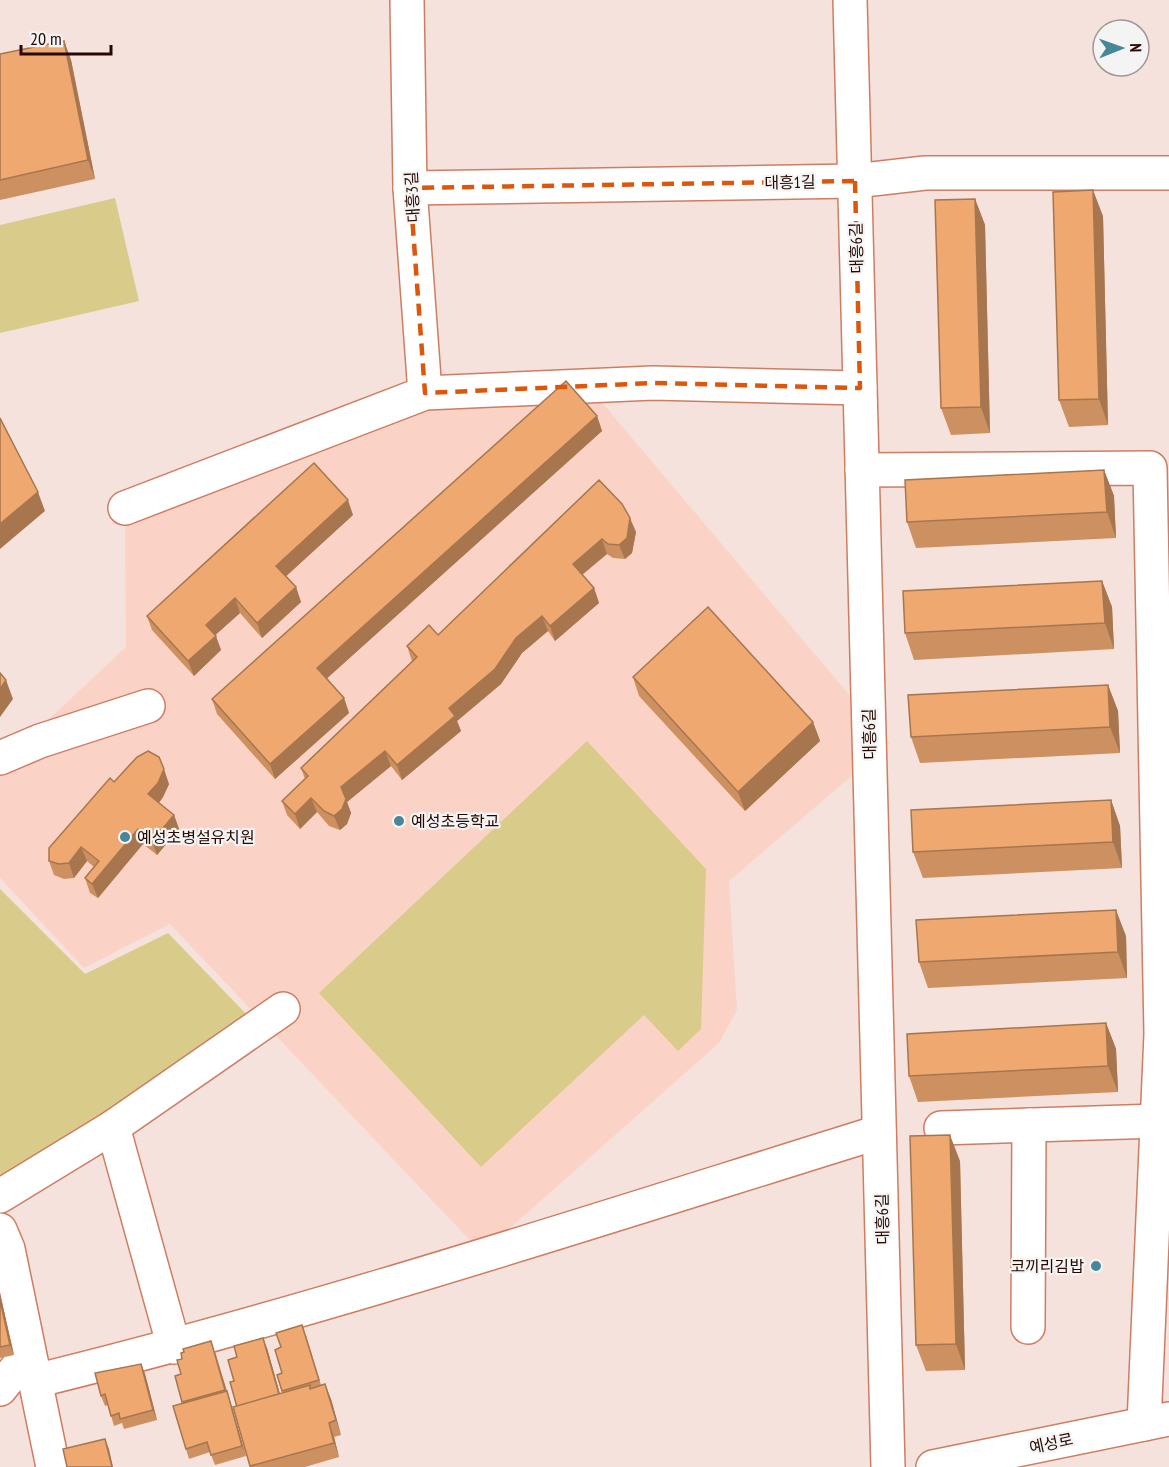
<svg xmlns="http://www.w3.org/2000/svg" width="1169" height="1467" viewBox="0 0 1169 1467" font-family="'PT Sans Narrow','Noto Sans KR',sans-serif">
  <style>
    .built { fill: #fbd3c6 }
    .green { fill: #d9cc8a }
    .lines { fill: none; stroke-linecap: round; stroke-linejoin: round }
    .minor-casing { stroke: #cf7d62; stroke-width: 36 }
    .minor { stroke: #fff; stroke-width: 33 }
    .wall { fill: #cd9060 }
    .shaded-wall { fill: #a7764e }
    .building { fill: #eea870; stroke: #a7764e; stroke-width: 1.5 }
    .marked { fill: none; stroke: #de550c; stroke-width: 4.5; stroke-dasharray: 12 8; stroke-linejoin: round }
    .poi-dot { fill: #468799; stroke: #f4f4f4; stroke-width: 2 }
    .labels { text-anchor: middle; dominant-baseline: central; stroke-width: 4.5; stroke-linejoin: round; paint-order: stroke }
    .street-label { font-size: 16px; fill: #270902; stroke: #f4f4f4 }
    .poi-label { font-size: 16px; fill: #270902; stroke: #f4f4f4; text-anchor: start }
  </style>
  <rect width="100%" height="100%" fill="#f5e2dc"/>
  <path class="built" d="M588,386L890,743L729,881L737,1010L719,1043L482,1253L170,924L84,968L0,878V765L126,647L125,508L425,393Z"/>
  <g class="green">
    <path d="M115,198L139,301L0,333V225Z"/>
    <path d="M587,741L706,869L701,1029L678,1051L644,1015L481,1167L319,993Z"/>
    <path d="M0,889L85,974L168,933L250,1018L0,1179Z"/>
  </g>
  <g class="lines">
    <g class="minor-casing">
      <g id="minor">
        <path d="M407,0L410,188L425,393"/>
        <path d="M850,0L888,1467"/>
        <path d="M410,188L855,181L925,173H1169"/>
        <path d="M862,470L1150,468L1161,1034L1144,1424"/>
        <path d="M125,508L425,393L653,383L860,388"/>
        <path d="M0,758L40,741L148,706"/>
        <path d="M113,1127L174,1347"/>
        <path d="M941,1128L1157,1121"/>
        <path d="M0,1196L113,1127L283,1009"/>
        <path d="M0,1230L8,1249L53,1467"/>
        <path d="M1028,1327L1029,1125"/>
        <path d="M35,1381C320,1311 599,1219 879,1132"/>
        <path d="M0,1389L28,1354"/>
        <path d="M933,1467L1169,1419"/>
      </g>
    </g>
    <use href="#minor" class="minor"/>
  </g>
  <g class="wall">
    <path d="M64,41L71,60L95,179L0,200V54Z"/>
    <path d="M975,199L985,225L990,433L951,435L941,408Z"/>
    <path d="M1103,216L1108,425L1069,427L1059,400Z"/>
    <path d="M597,416L602,431L327,678L344,698L349,713L275,779L217,714L212,699Z"/>
    <path d="M1104,470L1114,496L1116,538L916,548L907,522Z"/>
    <path d="M599,480L636,532L632,553L625,559L613,558L607,554L582,575L594,588L599,603L555,641L548,631L522,653L501,684L457,721L461,731L402,780L391,766L347,802L351,813L347,824L340,830L329,826L317,812L300,829L287,815L282,801L305,779L301,768L412,661L407,646L438,635Z"/>
    <path d="M353,515L286,576L296,587L301,602L262,638L240,613L215,635L221,650L194,676L152,630L147,616Z"/>
    <path d="M1102,581L1112,607L1114,649L914,660L905,633Z"/>
    <path d="M633,677L813,722L820,741L745,811L639,696Z"/>
    <path d="M1108,685L1118,711L1120,753L920,763L911,737Z"/>
    <path d="M114,782L169,784L163,797L159,803L174,815L179,829L157,855L143,844L98,898L90,893L85,878L94,867L87,861L74,878L64,879L54,875L49,861Z"/>
    <path d="M1111,800L1120,826L1122,868L923,878L913,852Z"/>
    <path d="M1126,936L1127,978L928,988L919,962Z"/>
    <path d="M1106,1023L1116,1049L1118,1092L918,1102L909,1076Z"/>
    <path d="M960,1161L965,1370L926,1371L916,1345Z"/>
    <path d="M0,1294L14,1355L0,1358Z"/>
    <path d="M306,1335L321,1385L331,1399L341,1435L334,1437L339,1457L305,1467H250L233,1407H237L234,1381L267,1348L280,1394L283,1393L277,1375L282,1373L281,1347Z"/>
    <path d="M215,1351L246,1456L215,1465L210,1452L189,1459L186,1449L183,1404L175,1376L181,1374Z"/>
    <path d="M141,1364L145,1374L157,1420L124,1429L122,1423L114,1426L108,1405L105,1406L101,1396Z"/>
  </g>
  <g class="shaded-wall">
    <path d="M64,41L71,60L95,179L88,160Z"/>
    <path d="M1093,190L1103,216L1108,425L1099,399Z"/>
    <path d="M975,199L985,225L990,433L981,407Z"/>
    <path d="M597,416L602,431L323,682L317,668Z"/>
    <path d="M1104,470L1114,496L1116,538L1107,512Z"/>
    <path d="M38,492L45,511L0,549V524Z"/>
    <path d="M348,500L353,515L282,580L276,566Z"/>
    <path d="M630,518L636,532L632,553L625,559L619,545Z"/>
    <path d="M602,539L607,554L578,578L573,564Z"/>
    <path d="M1102,581L1112,607L1114,649L1105,623Z"/>
    <path d="M296,587L301,602L262,638L257,623Z"/>
    <path d="M594,588L599,603L555,641L550,626Z"/>
    <path d="M235,598L240,613L211,639L206,625Z"/>
    <path d="M542,616L548,631L522,653L501,684L457,721L461,731L402,780L397,765L449,708L516,638Z"/>
    <path d="M216,636L221,650L194,676L188,661Z"/>
    <path d="M6,680L13,699L0,717V689Z"/>
    <path d="M1108,685L1118,711L1120,753L1110,727Z"/>
    <path d="M344,698L349,713L275,779L270,764Z"/>
    <path d="M813,722L820,741L745,811L738,792Z"/>
    <path d="M385,751L391,766L347,802L351,813L347,824L340,830L334,816L341,787Z"/>
    <path d="M164,769L169,784L163,797L154,809L148,794Z"/>
    <path d="M311,798L317,812L300,829L295,814Z"/>
    <path d="M1111,800L1120,826L1122,868L1113,842Z"/>
    <path d="M174,815L179,829L157,855L152,841Z"/>
    <path d="M138,829L143,844L98,898L92,884Z"/>
    <path d="M81,847L87,861L74,878L69,863Z"/>
    <path d="M1116,910L1126,936L1127,978L1118,952Z"/>
    <path d="M1106,1023L1116,1049L1118,1092L1108,1066Z"/>
    <path d="M950,1135L960,1161L965,1370L956,1344Z"/>
    <path d="M0,1294L14,1355L10,1345L0,1300Z"/>
    <path d="M263,1338L267,1348L283,1405L279,1395Z"/>
    <path d="M211,1341L230,1401L246,1456L242,1446Z"/>
    <path d="M141,1364L145,1374L157,1420L153,1410Z"/>
    <path d="M325,1384L331,1399L341,1435L336,1420Z"/>
    <path d="M329,1423L334,1437L339,1457L334,1443Z"/>
    <path d="M105,1439L109,1449L113,1467H112Z"/>
  </g>
  <g class="building">
    <path d="M64,41L88,160L0,180V54Z"/>
    <path d="M1093,190L1099,399L1059,400L1053,192Z"/>
    <path d="M975,199L981,407L941,408L935,200Z"/>
    <path d="M566,381L597,416L317,668L344,698L270,764L212,699Z"/>
    <path d="M0,418L38,492L0,524Z"/>
    <path d="M314,463L348,500L276,566L296,587L257,623L235,598L206,625L216,636L188,661L147,616Z"/>
    <path d="M1104,470L1107,512L907,522L905,480Z"/>
    <path d="M599,480L622,504L630,518L627,538L619,545L608,544L602,539L573,564L594,588L550,626L542,616L516,638L495,669L449,708L455,716L397,765L385,751L341,787L346,799L342,809L334,816L324,811L311,798L295,814L282,801L308,776L301,768L417,657L407,646L429,625L438,635Z"/>
    <path d="M1102,581L1105,623L905,633L903,591Z"/>
    <path d="M708,607L813,722L738,792L633,677Z"/>
    <path d="M0,673L6,680L0,689Z"/>
    <path d="M1108,685L1110,727L911,737L908,695Z"/>
    <path d="M148,751L159,757L164,769L158,783L148,794L174,815L152,841L138,829L92,884L85,878L99,861L81,847L69,863L59,864L49,861V848L110,778L114,782L137,757Z"/>
    <path d="M1111,800L1113,842L913,852L911,810Z"/>
    <path d="M1116,910L1118,952L919,962L916,920Z"/>
    <path d="M1106,1023L1108,1066L909,1076L907,1034Z"/>
    <path d="M950,1135L956,1344L916,1345L910,1136Z"/>
    <path d="M0,1300L10,1345L0,1347Z"/>
    <path d="M302,1325L319,1380L282,1391L277,1375L282,1373L275,1350L281,1347L276,1333Z"/>
    <path d="M263,1338L279,1394L237,1407L230,1382L234,1381L228,1360L237,1357L234,1346Z"/>
    <path d="M211,1341L225,1390L182,1402L175,1376L181,1374L177,1360L182,1359L181,1353L184,1352L183,1349Z"/>
    <path d="M141,1364L153,1410L120,1419L119,1413L111,1416L105,1394L101,1396L95,1373Z"/>
    <path d="M325,1384L336,1420L329,1423L334,1443L250,1466L233,1407L310,1385V1389Z"/>
    <path d="M227,1391L242,1446L211,1455L207,1442L186,1449L173,1406Z"/>
    <path d="M105,1439L112,1467H67L63,1449Z"/>
  </g>
  <path class="marked" d="M855,181L860,388L653,383L425,393L410,188Z"/>
  <g class="poi-dot">
    <circle cx="399" cy="821" r="6"/>
    <circle cx="125" cy="837" r="6"/>
    <circle cx="1096" cy="1266" r="6"/>
  </g>
  <g class="labels">
    <g class="street-label">
      <text transform="translate(790 182) rotate(-1)">대흥1길</text>
      <text transform="translate(412 197) rotate(-93)">대흥3길</text>
      <text transform="translate(856 248) rotate(-91)">대흥6길</text>
      <text transform="translate(869 734) rotate(-91)">대흥6길</text>
      <text transform="translate(882 1219) rotate(-91)">대흥6길</text>
      <text transform="translate(1051 1443) rotate(-12)">예성로</text>
    </g>
    <g class="poi-label">
      <text x="411" y="821">예성초등학교</text>
      <text x="137" y="837">예성초병설유치원</text>
      <text x="1084" y="1266" text-anchor="end">코끼리김밥</text>
    </g>
  </g>
  <g transform="translate(1121 48) rotate(89)"><circle r="28" fill="#f4f4f4" stroke="#a29693" stroke-width="1.5"/>
  <path d="M0-4.5L10 22L0 15L-10 22Z" fill="#468799"/>
  <text y="-9" font-size="16" font-weight="bold" text-anchor="middle" fill="#270902">N</text>
  </g>
  <path d="M21 45v9h90v-9" fill="none" stroke="#270902" stroke-width="3"/>
  <text x="30" y="45" font-size="18" fill="#270902" stroke="#f4f4f4" stroke-width="4.5" paint-order="stroke">20 m</text>
</svg>
